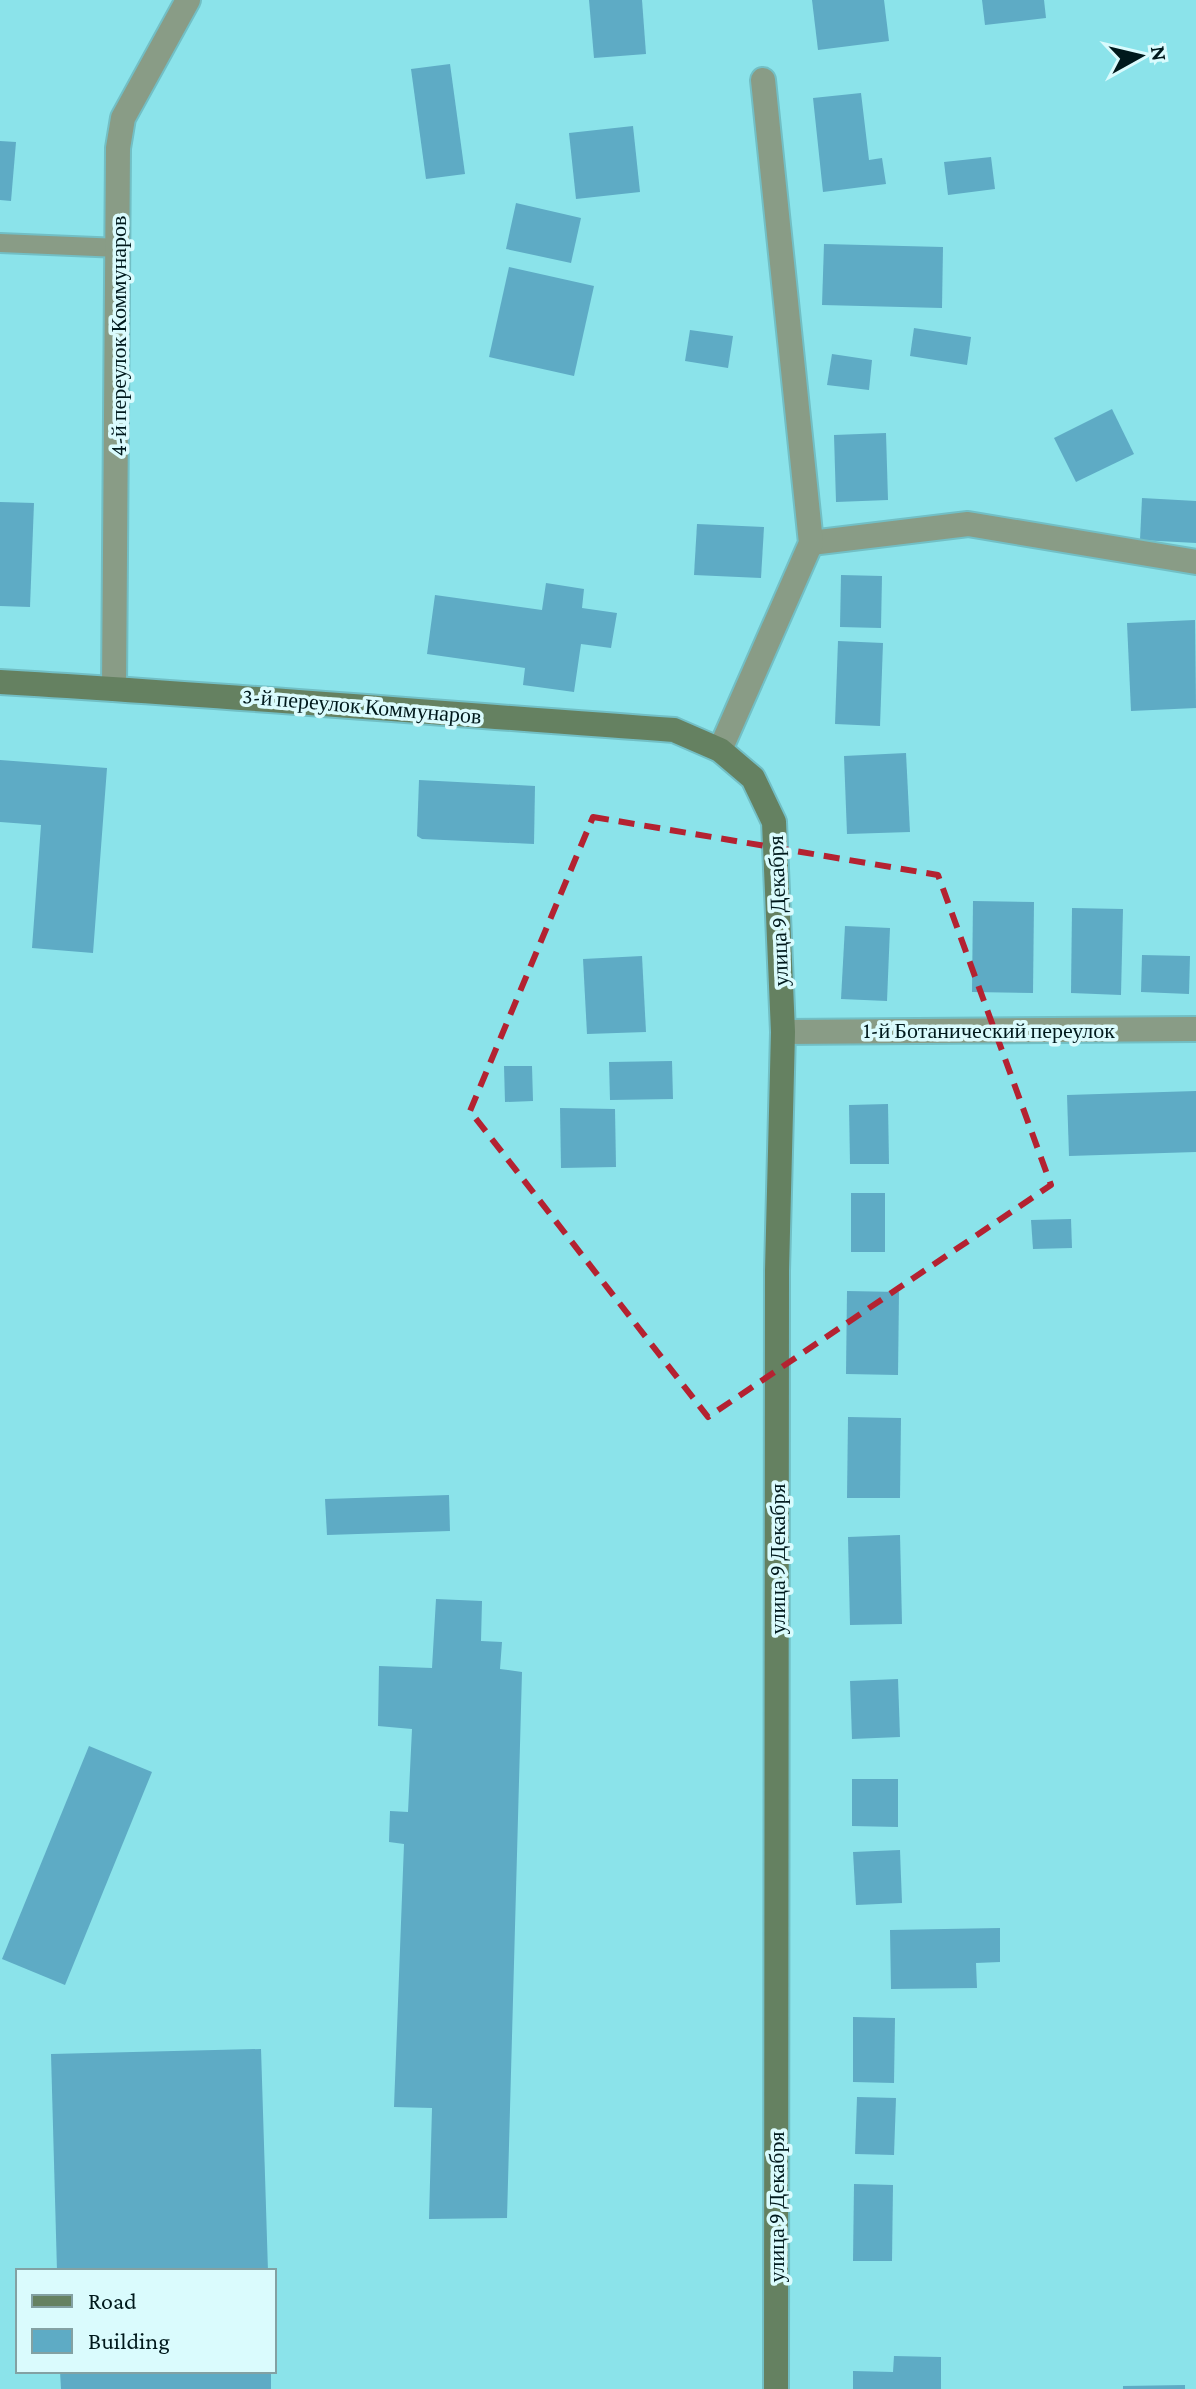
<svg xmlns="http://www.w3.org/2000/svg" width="1196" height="2389" viewBox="0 0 1196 2389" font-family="'Crimson Pro',serif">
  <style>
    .building { fill: #5eabc5 }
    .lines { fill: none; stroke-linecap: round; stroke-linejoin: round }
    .lane-casing { stroke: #72bfc5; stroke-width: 22 }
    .street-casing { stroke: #72bfc5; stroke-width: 28 }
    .secondary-casing { stroke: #72bfc5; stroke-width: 28 }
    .lane { stroke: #899c86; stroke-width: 18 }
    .street { stroke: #899c86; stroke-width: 24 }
    .secondary { stroke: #658161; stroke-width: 24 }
    .marked { fill: none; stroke: #b42231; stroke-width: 6; stroke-dasharray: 16 10; stroke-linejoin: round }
    .labels { text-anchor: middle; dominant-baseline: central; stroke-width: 7; stroke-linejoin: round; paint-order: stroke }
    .street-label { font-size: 22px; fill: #00191c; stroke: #dafbfd }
  </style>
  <rect width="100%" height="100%" fill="#8be3ea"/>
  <g class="building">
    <path d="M589,0H642L646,54L594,58Z"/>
    <path d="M812,0H884L889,41L818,50Z"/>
    <path d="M982,0H1044L1046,18L985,25Z"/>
    <path d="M450,64L465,174L426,179L411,69Z"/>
    <path d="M861,93L869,160L882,158L886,184L823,192L813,98Z"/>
    <path d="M633,126L640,192L576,199L569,133Z"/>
    <path d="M0,141L16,142L11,201L0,200Z"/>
    <path d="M991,157L995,189L948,195L944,162Z"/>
    <path d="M516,203L581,218L571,263L506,249Z"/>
    <path d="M824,244L943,247L942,308L822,305Z"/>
    <path d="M509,267L594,286L574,376L489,357Z"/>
    <path d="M914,328L971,337L967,365L910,356Z"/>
    <path d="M690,330L733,336L728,368L685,361Z"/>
    <path d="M832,354L872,360L869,390L827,385Z"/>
    <path d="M1112,409L1134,454L1076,482L1054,438Z"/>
    <path d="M886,433L888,500L836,502L834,435Z"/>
    <path d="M1142,498L1196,501V543L1140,540Z"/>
    <path d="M0,502L34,503L30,607L0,606Z"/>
    <path d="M697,524L764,527L761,578L694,575Z"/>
    <path d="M841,575L882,576L881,628L840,627Z"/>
    <path d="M546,583L584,589L582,608L617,613L611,648L581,644L574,692L523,685L525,668L427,654L435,595L542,610Z"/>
    <path d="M1195,620L1196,708L1131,711L1127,623Z"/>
    <path d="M838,641L883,643L880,726L835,724Z"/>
    <path d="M906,753L910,832L847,834L844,756Z"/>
    <path d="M0,760L107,768L93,953L32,948L41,825L0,822Z"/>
    <path d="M419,780L535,786L534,844L422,839L417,836Z"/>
    <path d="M973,901L1034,902L1033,993L972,992Z"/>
    <path d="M1072,908L1123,909L1121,995L1071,993Z"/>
    <path d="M845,926L890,928L887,1001L841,999Z"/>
    <path d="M1142,955L1190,956L1189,994L1141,992Z"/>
    <path d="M642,956L646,1032L587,1034L583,959Z"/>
    <path d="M672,1061L673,1099L610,1100L609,1062Z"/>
    <path d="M504,1066H532L533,1101L505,1102Z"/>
    <path d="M1196,1091V1152L1069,1156L1067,1095Z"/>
    <path d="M888,1104L889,1164H850L849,1105Z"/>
    <path d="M560,1108L615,1109L616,1167L561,1168Z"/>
    <rect x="851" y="1193" width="34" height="59"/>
    <path d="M1071,1219L1072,1248L1033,1249L1031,1220Z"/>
    <path d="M847,1291L899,1292L898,1375L846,1374Z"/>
    <path d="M848,1417L901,1418L900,1498H847Z"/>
    <path d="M449,1495L450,1531L327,1535L325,1499Z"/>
    <path d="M900,1535L902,1624L850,1625L848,1537Z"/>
    <path d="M436,1599L482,1601L481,1641L502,1642L500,1669L522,1672L507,2218L429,2219L432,2108L394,2107L404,1844L389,1842L390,1811L408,1812L412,1729L378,1726L379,1666L432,1668Z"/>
    <path d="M898,1679L900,1737L852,1739L850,1681Z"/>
    <path d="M89,1746L152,1772L65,1985L2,1959Z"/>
    <path d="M852,1779H898V1827L852,1826Z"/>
    <path d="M900,1850L902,1903L856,1905L853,1852Z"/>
    <path d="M1000,1928V1962L976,1963L977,1988L891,1989L890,1930Z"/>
    <path d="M853,2017L895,2018L894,2083L853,2082Z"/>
    <path d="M261,2049L268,2271H57L51,2054Z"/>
    <path d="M857,2097L896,2098L894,2155L855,2154Z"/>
    <path d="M854,2184L893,2185L892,2261H853Z"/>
    <path d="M894,2356L941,2357V2389H853V2371L893,2372Z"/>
    <path d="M60,2371H271V2389H61Z"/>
    <path d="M1185,2385V2389H1123V2386Z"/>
  </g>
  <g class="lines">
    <g class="lane-casing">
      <path id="lane" d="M0,243L120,248"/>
    </g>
    <g class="street-casing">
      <g id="street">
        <path d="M811,543L968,524L1196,562"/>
        <path d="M114,689L118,148L123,118L188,0"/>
        <path d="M720,750L811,543L763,80"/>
        <path d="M783,1032L1196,1029"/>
      </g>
    </g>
    <g class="secondary-casing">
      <path id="secondary" d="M0,682C225,695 449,714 674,730L720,750L753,778L774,822L783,1032L777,1271L776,2389"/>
    </g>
    <use href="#lane" class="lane"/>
    <use href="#street" class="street"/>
    <use href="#secondary" class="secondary"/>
  </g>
  <path class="marked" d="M593,817L938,875L1051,1185L708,1417L470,1111Z"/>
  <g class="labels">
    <g class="street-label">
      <text transform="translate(118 336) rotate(-90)">4-й переулок Коммунаров</text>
      <text transform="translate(362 706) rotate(5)">3-й переулок Коммунаров</text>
      <text transform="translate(778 911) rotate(-92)">улица 9 Декабря</text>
      <text x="989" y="1030">1-й Ботанический переулок</text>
      <text transform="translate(777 1559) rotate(-90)">улица 9 Декабря</text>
      <text transform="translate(776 2207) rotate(-90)">улица 9 Декабря</text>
    </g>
  </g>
  <rect x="16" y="2269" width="260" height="104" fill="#dafbfd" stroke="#83a1a3" stroke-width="2"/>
  <rect x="32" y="2295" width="40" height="12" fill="#658161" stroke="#83a1a3" stroke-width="2"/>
  <text x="88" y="2309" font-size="24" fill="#00191c">Road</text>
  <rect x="32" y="2329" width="40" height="24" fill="#5eabc5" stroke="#83a1a3" stroke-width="2"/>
  <text x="88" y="2349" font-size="24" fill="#00191c">Building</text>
  <g transform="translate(1140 56) rotate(82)" stroke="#dafbfd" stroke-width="6" paint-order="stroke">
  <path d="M0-6L14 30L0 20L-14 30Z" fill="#00191c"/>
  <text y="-12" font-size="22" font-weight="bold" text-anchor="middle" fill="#00191c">N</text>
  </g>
</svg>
